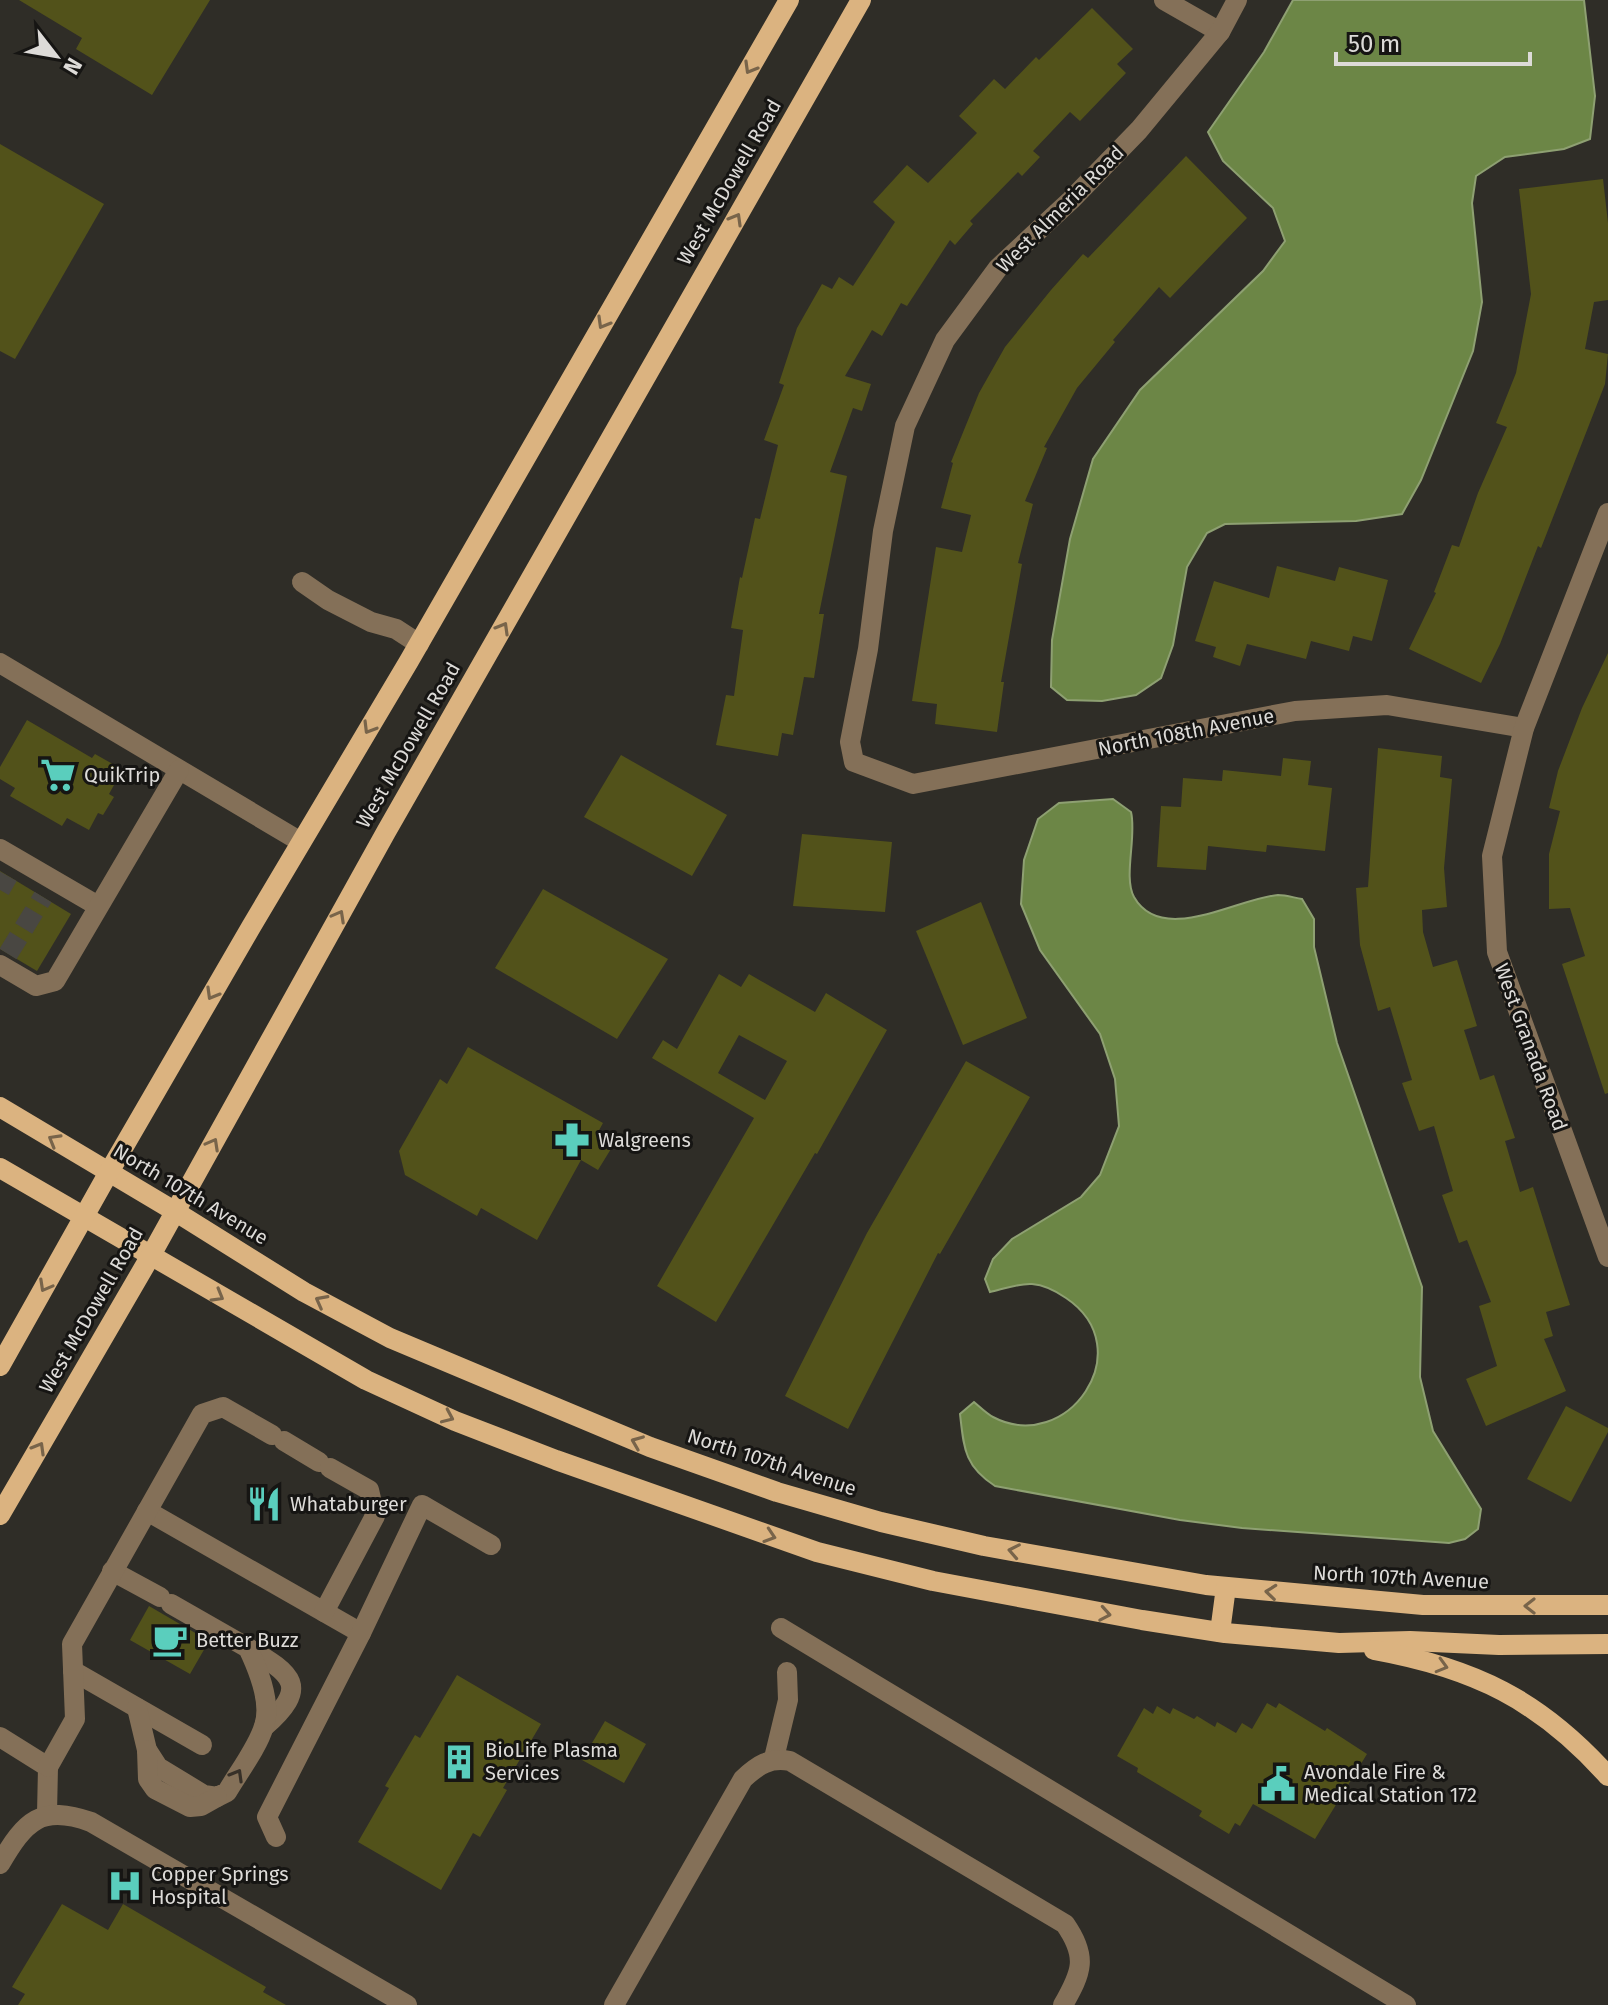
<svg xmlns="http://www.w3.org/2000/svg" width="1608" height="2005" viewBox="0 0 1608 2005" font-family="'Fira Sans',sans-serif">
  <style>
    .water { fill: #6c8646; stroke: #8ea072; stroke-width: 2 }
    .building { fill: #52521a; fill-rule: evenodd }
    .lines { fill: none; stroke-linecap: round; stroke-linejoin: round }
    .minor-tunnel { stroke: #494742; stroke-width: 20; stroke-dasharray: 20 10; stroke-linecap: butt }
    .minor { stroke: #847058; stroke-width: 20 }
    .major { stroke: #dbb380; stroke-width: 20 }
    .oneway { stroke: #78644a }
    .oneway2 { stroke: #373028 }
    .labels { text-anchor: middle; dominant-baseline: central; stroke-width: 6; stroke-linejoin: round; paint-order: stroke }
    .street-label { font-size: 20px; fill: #dddbd8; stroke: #161513 }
    .poi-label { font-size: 20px; fill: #dddbd8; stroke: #161513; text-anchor: start }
  </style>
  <rect width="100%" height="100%" fill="#2f2d27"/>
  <g class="water">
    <path d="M1293,0H1584L1595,96L1590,139L1564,149L1505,157L1476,176L1472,203L1482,302L1473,351L1421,480L1402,514L1356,521L1225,524L1207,533L1187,567L1173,645L1161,678L1136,695L1102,701L1067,700L1051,687L1052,640L1070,539L1093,459L1140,390L1263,271L1285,241L1273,208L1223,161L1208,132L1264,52Z"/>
    <path d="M1113,799L1131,812C1137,836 1123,877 1134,897C1162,946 1238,898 1278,895C1286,895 1295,898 1302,899L1314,919V947L1337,1043L1422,1287L1420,1377L1433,1431L1481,1509L1478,1529L1465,1539L1449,1543L1242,1528L1180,1520L995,1486C964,1466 964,1448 960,1414L974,1402C980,1407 987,1414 993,1417C1067,1456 1142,1349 1066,1298C1056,1291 1045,1285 1032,1284C1020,1283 1003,1289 990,1292L985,1279L993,1259L1012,1239L1081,1197L1100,1175L1119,1126L1115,1079L1100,1034L1040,950L1021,904L1024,860L1038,819L1059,803Z"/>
  </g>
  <g class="building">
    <path d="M19,0H210L152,95L76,49L82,38Z"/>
    <path d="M1092,8L1133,49L1117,64L1126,73L1080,121L1070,112L1033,151L1040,157L1022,176L1018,172L970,221L973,224L955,245L950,240L907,306L901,303L882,336L872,330L845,376L871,384L862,411L853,408L830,472L847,476L819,614H824L814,678L804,677L793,735L782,733L778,756L716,745L726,695L734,696L743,630L731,628L740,577L742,578L755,518L760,519L778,445L764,440L784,385L779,383L797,328L822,284L832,289L839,277L853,286L895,222L873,202L907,165L928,183L977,133L959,116L994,79L1005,89L1036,57L1039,60Z"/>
    <path d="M0,144L104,204L15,359L0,351Z"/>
    <path d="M1186,156L1247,218L1170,298L1159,287L1113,340L1115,342L1077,388L1044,447L1047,448L1025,501L1033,504L1018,563L1022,564L1001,682H1004L997,732L935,724L937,704L912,701L936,547L962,552L971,515L941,508L953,463L951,462L979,393L1005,347L1051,290L1083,254L1088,258Z"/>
    <path d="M1603,179L1608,223V300L1594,302L1585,349L1608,354L1605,384L1541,548L1538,546L1500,644L1481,683L1409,649L1436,593L1434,592L1452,545L1459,547L1478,493L1507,427L1496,423L1516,373L1531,294L1519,189Z"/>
    <path d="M1277,566L1335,581L1339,567L1388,580L1372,641L1353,636L1349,651L1311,641L1306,659L1247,644L1240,666L1213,657L1216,647L1195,641L1214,581L1269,598Z"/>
    <path d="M1608,653V1093L1605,1094L1562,964L1585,956L1570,908L1549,909V854L1560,811L1549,808L1558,771L1582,708Z"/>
    <path d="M27,720L92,758L95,754L118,767L115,774L119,776L109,794L114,797L103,815L98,813L89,830L67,818L62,826L10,796L15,788L0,779V767Z"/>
    <path d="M1378,748L1442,756L1440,777L1452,779L1444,868L1447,907L1422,910L1423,932L1433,967L1457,960L1477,1026L1464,1030L1480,1080L1494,1075L1515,1138L1505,1141L1520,1192L1533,1187L1570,1305L1546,1312L1553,1336L1544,1339L1566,1391L1486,1426L1466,1379L1497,1366L1479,1306L1491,1302L1467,1240L1459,1243L1442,1195L1453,1191L1434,1126L1419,1131L1402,1083L1412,1080L1390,1007L1378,1011L1360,945L1356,888L1368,887Z"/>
    <path d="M621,755L727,815L692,876L584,817Z"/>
    <path d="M1283,758L1311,761L1308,785L1332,788L1325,851L1267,845L1266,852L1208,846L1206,870L1157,867L1161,806L1181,807L1183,778L1222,781L1223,770L1281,776Z"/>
    <path d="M802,834L892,842L885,912L793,906Z"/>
    <path d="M0,871L71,914L37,971L0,949Z"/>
    <path d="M543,889L668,959L617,1039L495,968Z"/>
    <path d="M981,902L1027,1018L963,1045L916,931Z"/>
    <path d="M719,974L741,987L749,974L815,1012L826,993L887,1030L817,1154L815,1153L716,1322L657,1286L754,1118L652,1058L663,1040L677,1049ZM739,1035L787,1061L765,1100L718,1073Z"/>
    <path d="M468,1047L603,1123L597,1134L614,1144L598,1170L581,1160L537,1240L481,1208L477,1216L405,1175L399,1151L440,1079L447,1084Z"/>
    <path d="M966,1061L1030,1097L940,1254L938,1253L848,1429L785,1396L867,1233Z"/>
    <path d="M1566,1406L1608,1428V1432L1571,1502L1527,1479Z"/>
    <path d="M149,1606L209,1641L190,1674L130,1640Z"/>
    <path d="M457,1675L541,1724L503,1788L507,1790L480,1837L473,1833L441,1890L358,1842L389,1788L385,1786L415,1735L420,1738Z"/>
    <path d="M1267,1703L1276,1708L1279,1703L1325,1731L1327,1728L1367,1754L1315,1839L1253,1804L1240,1826L1235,1823L1229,1834L1199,1816L1202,1811L1137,1772L1138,1768L1117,1756L1144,1708L1153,1714L1157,1706L1170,1714L1173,1708L1194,1719L1197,1716L1215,1727L1217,1722L1236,1733L1242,1723L1252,1729Z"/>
    <path d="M605,1721L646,1744L624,1783L582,1760Z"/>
    <path d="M62,1904L108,1930L123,1904L266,1987L263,1992L286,2005H18L25,1994L12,1987Z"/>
  </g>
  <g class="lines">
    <g class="minor-tunnel">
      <path d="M0,890L8,876"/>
      <path d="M8,954L43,897"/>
    </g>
    <g class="minor">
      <path d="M1164,0L1220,32"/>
      <path d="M1237,0L1220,32L1139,130L1071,200L998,268L945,340L905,426L883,531L868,649L850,742L854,762L913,784L1295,711L1387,705L1524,728"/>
      <path d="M1608,513L1524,728L1492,856L1497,952L1608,1257"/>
      <path d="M302,582L328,600L371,622L396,629L419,644"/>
      <path d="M0,663L301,842"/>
      <path d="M0,849L98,906"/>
      <path d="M0,965L36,986L55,981L179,770"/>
      <path d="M284,1441L319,1462"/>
      <path d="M147,1511L361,1633"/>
      <path d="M112,1571L160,1597"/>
      <path d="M324,1612L375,1516L369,1490L330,1468"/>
      <path d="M781,1628L1406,2005"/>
      <path d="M248,1648C293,1674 310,1687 264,1727"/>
      <path d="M73,1671L202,1745"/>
      <path d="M137,1708L147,1750L158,1767L204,1795L217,1797L227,1792C238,1773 258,1747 264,1726C272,1703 258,1669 248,1648L171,1604"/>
      <path d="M0,1737L48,1767L47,1814"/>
      <path d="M147,1750L148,1779L155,1789L190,1807L201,1806L217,1797"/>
      <path d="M774,1758L788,1700L787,1672"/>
      <path d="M48,1767L75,1719L72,1644L202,1414L223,1407L272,1435"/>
      <path d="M276,1837L267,1817L361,1633L422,1505L491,1545"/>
      <path d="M0,1864C25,1821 41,1804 91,1822L407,2005"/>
      <path d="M614,2005L743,1779C758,1765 770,1757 790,1761L1065,1924C1088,1957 1082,1972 1063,2005"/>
    </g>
    <g class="major">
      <path d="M0,1107L176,1212L304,1292L390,1338L650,1447L777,1492L881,1522L984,1546L1206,1585L1423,1605H1608"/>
      <path d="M0,1168L366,1380L455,1421L556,1460L817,1552L933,1581L1142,1620L1225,1633L1339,1643L1410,1641L1499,1645L1608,1644"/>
      <path d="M0,1366L109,1172L251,927L409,661L789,0"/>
      <path d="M0,1515L150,1257L386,832L861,0"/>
      <path d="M1220,1632L1226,1587"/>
      <path d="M1374,1650C1474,1668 1540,1700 1608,1776"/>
    </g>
  </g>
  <defs><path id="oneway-chevron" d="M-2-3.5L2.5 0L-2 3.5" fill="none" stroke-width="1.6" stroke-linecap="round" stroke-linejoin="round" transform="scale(2)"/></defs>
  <g class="oneway">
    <use href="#oneway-chevron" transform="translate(750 68) rotate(120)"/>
    <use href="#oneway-chevron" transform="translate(736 219) rotate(-60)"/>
    <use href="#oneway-chevron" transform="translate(603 323) rotate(120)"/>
    <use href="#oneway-chevron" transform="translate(503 628) rotate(-60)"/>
    <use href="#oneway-chevron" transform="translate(369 728) rotate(121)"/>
    <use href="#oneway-chevron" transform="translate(339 916) rotate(-61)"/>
    <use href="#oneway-chevron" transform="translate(212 994) rotate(120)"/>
    <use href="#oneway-chevron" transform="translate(54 1140) rotate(-150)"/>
    <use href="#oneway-chevron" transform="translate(213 1144) rotate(-61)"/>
    <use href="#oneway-chevron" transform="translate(45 1286) rotate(119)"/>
    <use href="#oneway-chevron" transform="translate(218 1296) rotate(30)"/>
    <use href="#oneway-chevron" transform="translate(321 1301) rotate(-152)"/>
    <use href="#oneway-chevron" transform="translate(448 1417) rotate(24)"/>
    <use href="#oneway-chevron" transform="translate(637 1442) rotate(-158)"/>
    <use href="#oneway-chevron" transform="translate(39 1448) rotate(-60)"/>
    <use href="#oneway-chevron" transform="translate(770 1536) rotate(18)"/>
    <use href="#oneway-chevron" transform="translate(1014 1551) rotate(-169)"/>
    <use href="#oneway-chevron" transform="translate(1271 1592) rotate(-174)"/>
    <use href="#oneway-chevron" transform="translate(1530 1606) rotate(-180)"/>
    <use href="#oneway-chevron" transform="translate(1105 1614) rotate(10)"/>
    <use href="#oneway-chevron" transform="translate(1442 1666) rotate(16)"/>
  </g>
  <use class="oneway2" href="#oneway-chevron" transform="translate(237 1775) rotate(-60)"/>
  <defs>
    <g id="supermarket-bare" transform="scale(2.76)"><path d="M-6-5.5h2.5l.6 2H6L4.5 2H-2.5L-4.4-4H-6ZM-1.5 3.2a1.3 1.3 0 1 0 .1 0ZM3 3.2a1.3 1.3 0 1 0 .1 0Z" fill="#5acebd" stroke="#161513" stroke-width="2.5" paint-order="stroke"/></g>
    <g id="pharmacy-bare" transform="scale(2.76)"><path d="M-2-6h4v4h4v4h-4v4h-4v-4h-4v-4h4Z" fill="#5acebd" stroke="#161513" stroke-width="2.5" paint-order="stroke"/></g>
    <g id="restaurant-bare" transform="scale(2.76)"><path d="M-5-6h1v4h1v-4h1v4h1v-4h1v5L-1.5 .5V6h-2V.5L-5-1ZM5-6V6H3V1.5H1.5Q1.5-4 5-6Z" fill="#5acebd" stroke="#161513" stroke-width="2.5" paint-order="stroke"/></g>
    <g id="cafe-bare" transform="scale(2.76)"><path d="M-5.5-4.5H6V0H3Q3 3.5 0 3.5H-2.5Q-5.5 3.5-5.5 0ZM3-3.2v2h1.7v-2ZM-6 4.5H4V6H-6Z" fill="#5acebd" stroke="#161513" stroke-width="2.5" paint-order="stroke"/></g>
    <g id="building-bare" transform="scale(2.76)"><path d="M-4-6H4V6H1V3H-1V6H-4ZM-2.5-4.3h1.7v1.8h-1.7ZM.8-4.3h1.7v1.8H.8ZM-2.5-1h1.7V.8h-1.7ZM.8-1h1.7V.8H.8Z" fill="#5acebd" stroke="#161513" stroke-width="2.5" paint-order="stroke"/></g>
    <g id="civic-bare" transform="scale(2.76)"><path d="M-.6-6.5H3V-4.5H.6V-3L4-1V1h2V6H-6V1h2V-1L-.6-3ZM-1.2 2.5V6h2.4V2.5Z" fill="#5acebd" stroke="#161513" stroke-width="2.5" paint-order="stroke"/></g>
    <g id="hospital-bare" transform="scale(2.76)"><path d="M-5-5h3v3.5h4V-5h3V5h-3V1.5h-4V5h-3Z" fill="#5acebd" stroke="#161513" stroke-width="2.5" paint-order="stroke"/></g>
  </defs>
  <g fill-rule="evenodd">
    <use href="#supermarket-bare" x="58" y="775"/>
    <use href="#pharmacy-bare" x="572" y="1140"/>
    <use href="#restaurant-bare" x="264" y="1504"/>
    <use href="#cafe-bare" x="170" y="1640"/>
    <use href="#building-bare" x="459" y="1762"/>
    <use href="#civic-bare" x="1278" y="1784"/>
    <use href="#hospital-bare" x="125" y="1886"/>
  </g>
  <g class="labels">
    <g class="street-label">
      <text transform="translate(729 182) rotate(-60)">West McDowell Road</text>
      <text transform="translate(1060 209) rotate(-45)">West Almeria Road</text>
      <text transform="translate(1186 732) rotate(-11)">North 108th Avenue</text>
      <text transform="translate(408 745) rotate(-60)">West McDowell Road</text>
      <text transform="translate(1531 1047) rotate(70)">West Granada Road</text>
      <text transform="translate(191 1194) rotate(31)">North 107th Avenue</text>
      <text transform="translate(91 1310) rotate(-60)">West McDowell Road</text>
      <text transform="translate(772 1462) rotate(18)">North 107th Avenue</text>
      <text transform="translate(1401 1577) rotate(3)">North 107th Avenue</text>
    </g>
    <g class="poi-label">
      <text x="84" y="775">QuikTrip</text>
      <text x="598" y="1140">Walgreens</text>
      <text x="290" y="1504">Whataburger</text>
      <text x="196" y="1640">Better Buzz</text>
      <text x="485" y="1750">BioLife Plasma<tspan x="485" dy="23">Services</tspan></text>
      <text x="1304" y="1772">Avondale Fire &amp;<tspan x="1304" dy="23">Medical Station 172</tspan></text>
      <text x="151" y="1874">Copper Springs<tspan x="151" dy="23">Hospital</tspan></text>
    </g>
  </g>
  <g transform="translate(56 56) rotate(121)" stroke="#161513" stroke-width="6" paint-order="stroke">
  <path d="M0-6L14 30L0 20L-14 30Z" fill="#dddbd8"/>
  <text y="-12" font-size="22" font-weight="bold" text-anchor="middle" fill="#dddbd8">N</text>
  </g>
  <path d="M1336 52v12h194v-12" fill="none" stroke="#dddbd8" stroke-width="4"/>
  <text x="1348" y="52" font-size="24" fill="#dddbd8" stroke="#161513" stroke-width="6" paint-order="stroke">50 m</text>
</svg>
